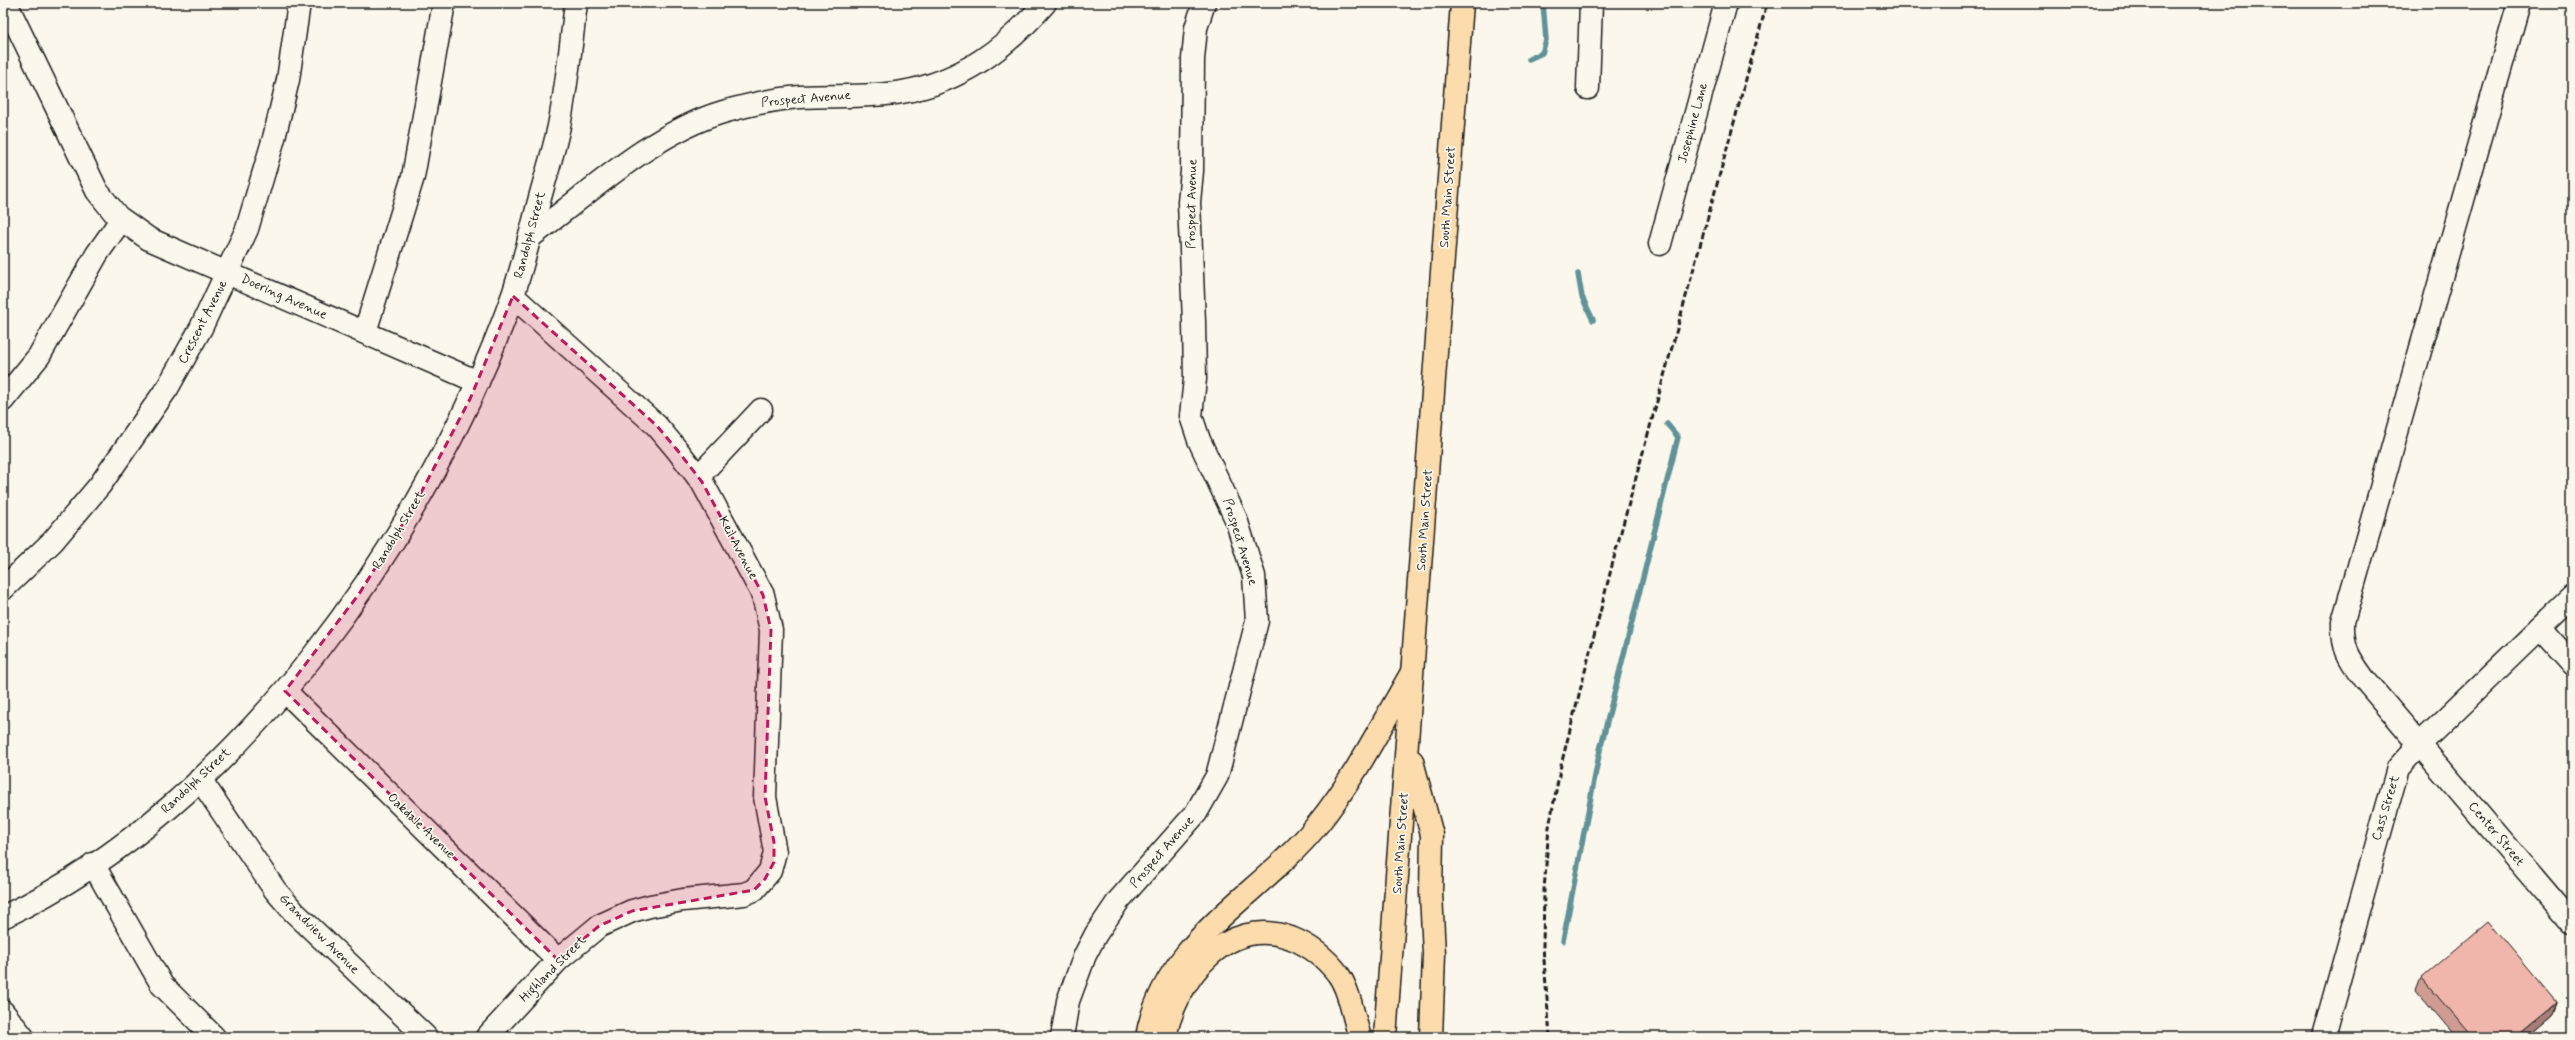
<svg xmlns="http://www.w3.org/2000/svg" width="2575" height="1040" viewBox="0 0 2575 1040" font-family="Mynerve,sans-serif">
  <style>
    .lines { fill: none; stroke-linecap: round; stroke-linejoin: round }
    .stream { stroke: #619297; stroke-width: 5.5 }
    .minor-casing { stroke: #1c1c1c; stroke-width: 25 }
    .major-casing { stroke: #1c1c1c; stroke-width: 25 }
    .minor { stroke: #fbf7ec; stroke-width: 22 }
    .major { stroke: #fcdcac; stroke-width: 22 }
    .rail { stroke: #1c1c1c; stroke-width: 3; stroke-dasharray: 6 3; stroke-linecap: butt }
    .wall { fill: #ce9c93; stroke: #1c1c1c }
    .shaded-wall { fill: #a87f78; stroke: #1c1c1c }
    .building { fill: #f0b5ab; stroke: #1c1c1c }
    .marked { fill: #c2185b; fill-opacity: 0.2; stroke: #c2185b; stroke-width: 3; stroke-dasharray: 8 5; stroke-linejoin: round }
    .labels { text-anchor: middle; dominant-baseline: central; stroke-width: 3.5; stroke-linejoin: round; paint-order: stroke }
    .street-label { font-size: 13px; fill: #1c1c1c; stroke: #fbf7ec }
  </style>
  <rect width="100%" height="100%" fill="#fbf7ec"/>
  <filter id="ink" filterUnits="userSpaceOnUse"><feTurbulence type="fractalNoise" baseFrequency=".025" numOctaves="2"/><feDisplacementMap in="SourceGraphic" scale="8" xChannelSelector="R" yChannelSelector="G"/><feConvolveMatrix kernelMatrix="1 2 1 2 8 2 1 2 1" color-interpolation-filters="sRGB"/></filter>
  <g filter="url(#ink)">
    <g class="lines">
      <g class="stream">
        <path d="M1529,59L1542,53L1546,40L1543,3"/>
        <path d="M1578,274L1582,297L1593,320"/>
        <path d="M1563,941L1600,750L1678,437L1667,424"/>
      </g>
      <g class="minor-casing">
        <g id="minor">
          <path d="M6,3L97,191L118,217L149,239L478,382"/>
          <path d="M2519,3L2343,622C2342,649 2349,658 2364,679L2572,924"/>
          <path d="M1588,88L1591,3"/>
          <path d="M529,238C588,194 652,133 723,112C748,105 773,99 800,97C833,95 869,98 902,92C961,82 1006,48 1045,3"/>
          <path d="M1660,244L1726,3"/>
          <path d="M365,332L413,177L444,3"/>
          <path d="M3,400L39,356L97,254L121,220"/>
          <path d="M698,477L761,410"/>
          <path d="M3,589L53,541L100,485L168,387L201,328L247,229L274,138L288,80L299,3"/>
          <path d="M2540,628L2572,664"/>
          <path d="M285,691L558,960"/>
          <path d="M200,779L275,890L294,912L426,1037"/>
          <path d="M93,864L162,985L214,1037"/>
          <path d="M3,917C239,806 427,535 513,295C522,268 529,240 536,213C543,184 553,155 559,126C567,85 571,44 576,3"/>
          <path d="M3,1012L23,1037"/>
          <path d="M487,1037L558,960L599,926L632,911L650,906L683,900L744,894L754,890L770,871L775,852L765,797L771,630L763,595L702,482L678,451L657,426L513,296"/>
          <path d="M1062,1037L1068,1001L1085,955L1096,934L1119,900L1196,813L1217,776L1257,621L1254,576L1236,519L1199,440L1191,416L1195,379L1194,322L1189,202L1192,171L1193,59L1196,28L1204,3"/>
          <path d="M2323,1037L2398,768L2420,744L2572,597"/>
        </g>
      </g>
      <g class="major-casing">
        <g id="major">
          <path d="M1412,761L1432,835L1431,893L1434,954L1431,1037"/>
          <path d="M1147,1037C1164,939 1261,895 1318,824C1355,778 1382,724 1411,674"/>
          <path d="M1165,1037C1176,980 1226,914 1291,938C1311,946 1325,957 1338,974C1350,991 1353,1017 1360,1037"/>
          <path d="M1385,1037L1462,3"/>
        </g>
      </g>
      <use href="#minor" class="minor"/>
      <use href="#major" class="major"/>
      <path class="rail" d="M1550,1037L1543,947L1544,890L1549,827L1561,765L1616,550L1767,3"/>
    </g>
    <path class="wall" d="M2422,978L2557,1002L2552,1015L2526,1037H2456L2417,991Z"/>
    <path class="shaded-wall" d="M2557,1002L2552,1015L2526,1037H2515Z"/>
    <path class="building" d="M2489,921L2557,1002L2515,1037H2472L2422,978Z"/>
  </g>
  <path class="marked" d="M513,296L657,426L678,451L702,482L763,595L771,630L765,797L774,842V862L765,879L754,890L632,911L599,926L558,960L285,691L359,594L414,506L470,399Z"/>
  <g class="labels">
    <g class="street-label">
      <text transform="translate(806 99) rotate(-5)">Prospect Avenue</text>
      <text transform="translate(1693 123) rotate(-75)">Josephine Lane</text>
      <text transform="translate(1448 197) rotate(-86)">South Main Street</text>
      <text transform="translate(1192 204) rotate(-89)">Prospect Avenue</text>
      <text transform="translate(530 235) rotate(-75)">Randolph Street</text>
      <text transform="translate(284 297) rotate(24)">Doering Avenue</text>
      <text transform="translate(203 322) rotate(-63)">Crescent Avenue</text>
      <text transform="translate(1425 520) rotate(-86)">South Main Street</text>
      <text transform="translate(399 530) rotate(-59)">Randolph Street</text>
      <text transform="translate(1240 542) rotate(73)">Prospect Avenue</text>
      <text transform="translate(738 548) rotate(62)">Keil Avenue</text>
      <text transform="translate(196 781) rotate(-43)">Randolph Street</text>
      <text transform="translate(2386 808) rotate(-73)">Cass Street</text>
      <text transform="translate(421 826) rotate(44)">Oakdale Avenue</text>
      <text transform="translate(2496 834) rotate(50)">Center Street</text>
      <text transform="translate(1401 843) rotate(-86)">South Main Street</text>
      <text transform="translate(1162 852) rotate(-49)">Prospect Avenue</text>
      <text transform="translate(319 934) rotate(45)">Grandview Avenue</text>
      <text transform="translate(553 969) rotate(-45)">Highland Street</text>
    </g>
  </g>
  <rect width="2575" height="1040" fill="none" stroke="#fbf7ec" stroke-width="16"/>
  <rect x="8" y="8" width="2559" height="1024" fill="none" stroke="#1c1c1c" stroke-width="1.5" filter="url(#ink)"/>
</svg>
